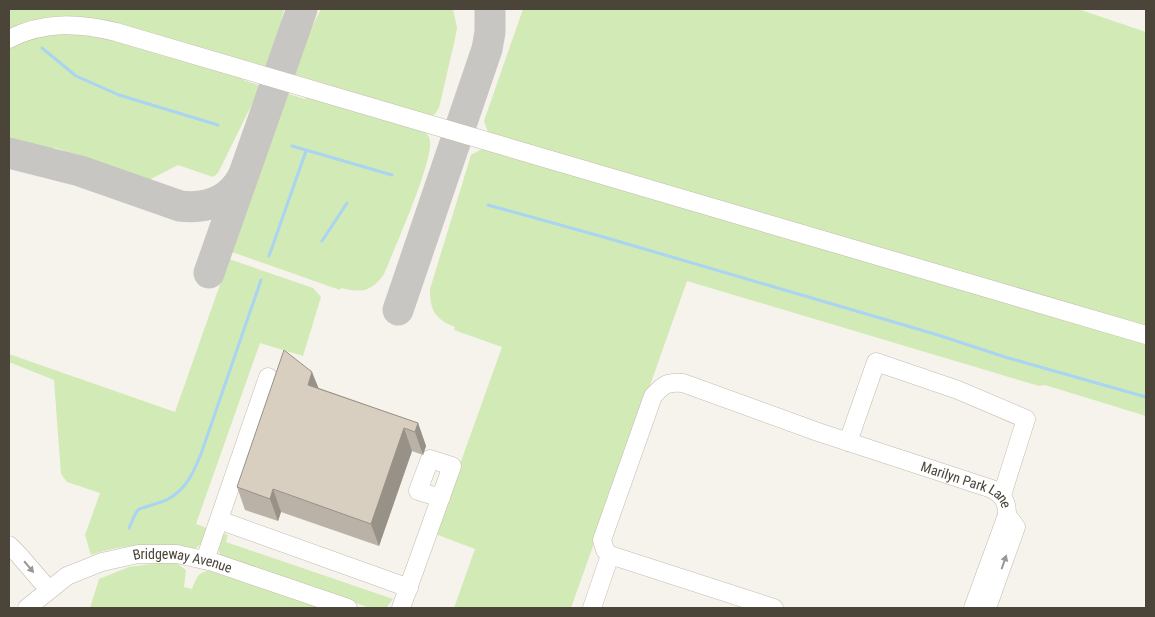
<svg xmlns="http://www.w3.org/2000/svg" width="1155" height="617" viewBox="0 0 1155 617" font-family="'Roboto Condensed',sans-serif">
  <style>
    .green { fill: #d2eab5 }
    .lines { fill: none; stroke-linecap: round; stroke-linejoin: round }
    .stream { stroke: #a9d4f2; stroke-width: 3 }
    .taxiway { stroke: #c8c6c3; stroke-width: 31 }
    .minor-casing { stroke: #c2bbae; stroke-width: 19 }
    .minor { stroke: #fff; stroke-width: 18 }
    .wall { fill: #bab2a6 }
    .shaded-wall { fill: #979187 }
    .building { fill: #d8cfc1; stroke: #979187 }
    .oneway { fill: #9c9892 }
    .labels { text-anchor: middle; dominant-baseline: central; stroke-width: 4; stroke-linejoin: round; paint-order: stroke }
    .street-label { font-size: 14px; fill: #4b4439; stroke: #fff }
  </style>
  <rect width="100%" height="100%" fill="#f6f3ec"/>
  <g class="green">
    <path d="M9,9H284L279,33L267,67L249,61L248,64L82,17C57,14 32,18 9,29Z"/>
    <path d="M321,9H453L457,28L455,39L439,108L435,114L431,116L293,74L302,47Z"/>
    <path d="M523,9H1078L1146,32V329L489,135L484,121Z"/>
    <path d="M55,33L104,37L244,77L243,80L261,86L218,173L213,177L178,165L149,180L56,148L37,149L9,139V48L32,38Z"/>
    <path d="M286,93L305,99L307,95L422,128C425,132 430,136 430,141C433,162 394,250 384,274C372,292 361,293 341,288L340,290L232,252Z"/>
    <path d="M482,149L1146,343V416L1045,385L1039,386L687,281L571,608H454L475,549L435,534L502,347L454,330L455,327C435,319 430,311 430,289L471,155Z"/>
    <path d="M229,259L313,288L321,297L303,356L260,343L196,524L209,529L202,543L195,549C159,543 126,543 91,555L85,535L100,493L67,482L61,474L54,380L9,362V354L175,412Z"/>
    <path d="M221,533L228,535L226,542L393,599L386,608H370L220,555L218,548Z"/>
    <path d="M166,562L178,564L186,570L184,587L192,589C196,579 198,571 210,571L322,608H90L99,579L129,567Z"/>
  </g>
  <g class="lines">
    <g class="stream">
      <path d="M42,48L76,76L119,95L218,125"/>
      <path d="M292,146L392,175"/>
      <path d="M488,205L607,238L938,335L1005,357L1146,397"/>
      <path d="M322,241L347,203"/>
      <path d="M269,256L306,151"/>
      <path d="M129,528C132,522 134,515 138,510C141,507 163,503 170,498C187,488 194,471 201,454L261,280"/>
    </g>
    <g class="taxiway">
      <path d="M9,153L80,171L180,206C206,209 229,202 242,178"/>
      <path d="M209,273L302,9"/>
      <path d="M398,310L487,49L490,32V9"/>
    </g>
    <g class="minor-casing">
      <g id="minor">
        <path d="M9,39C43,21 79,23 116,32L1146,335"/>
        <path d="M848,442L876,362L958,390L1026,419L1002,495"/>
        <path d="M219,520L409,588"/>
        <path d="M9,545L18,554L49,590"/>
        <path d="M205,560L268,377"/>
        <path id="s1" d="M27,608L67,576L102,562L138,554H177L213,562L348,608"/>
        <path d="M401,608C418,561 435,514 452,466L430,459L418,491L441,498"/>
        <path d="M592,608L610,555"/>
        <path id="s2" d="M774,608L610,555L605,550L602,540L653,396C664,384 667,382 683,383L818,432L992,489C1004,496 1007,502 1007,515L973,608"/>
        <path d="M987,608L1016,527L1007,515"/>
      </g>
    </g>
    <use href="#minor" class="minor"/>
  </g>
  <path class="wall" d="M319,388L418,423L426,446L423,455L412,451L379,546L281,512L278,521L245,510L237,487Z"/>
  <g class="shaded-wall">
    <path d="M312,372L321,394L308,385Z"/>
    <path d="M418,423L426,446L423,455L415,432Z"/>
    <path d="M404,428L412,451L379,546L371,524Z"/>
    <path d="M273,489L281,512L278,521L270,499Z"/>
  </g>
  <path class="building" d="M284,350L312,372L308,385L418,423L415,432L404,428L371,524L273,489L270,499L237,487Z"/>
  <defs><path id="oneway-solid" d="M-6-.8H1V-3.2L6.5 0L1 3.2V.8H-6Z" transform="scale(1.25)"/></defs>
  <g class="oneway">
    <use href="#oneway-solid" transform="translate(1004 562) rotate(-71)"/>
    <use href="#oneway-solid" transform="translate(29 567) rotate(50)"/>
  </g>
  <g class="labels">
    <g class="street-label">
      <text stroke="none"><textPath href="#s2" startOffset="679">Marilyn Park Lane</textPath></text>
      <text stroke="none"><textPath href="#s1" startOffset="171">Bridgeway Avenue</textPath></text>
    </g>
  </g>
  <rect width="1155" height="617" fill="none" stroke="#4b4439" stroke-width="20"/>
</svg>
